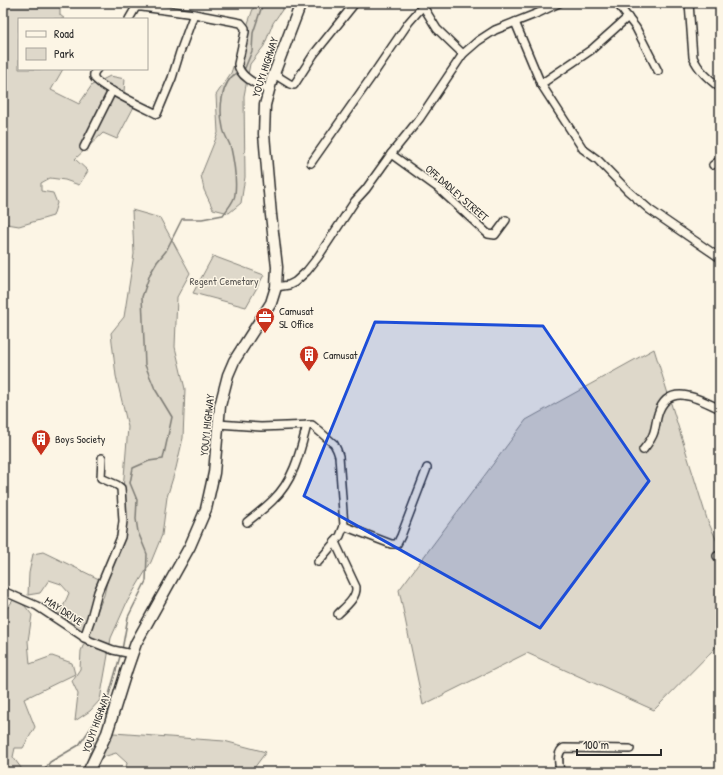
<svg xmlns="http://www.w3.org/2000/svg" width="723" height="775" viewBox="0 0 723 775" font-family="'Patrick Hand',sans-serif">
  <style>
    .green { fill: #ded8ca; stroke: #84827a }
    .lines { fill: none; stroke-linecap: round; stroke-linejoin: round }
    .stream { stroke: #7d7b74; stroke-width: 1.5 }
    .street-casing { stroke: #2b2b2b; stroke-width: 10 }
    .primary-casing { stroke: #2b2b2b; stroke-width: 13 }
    .street { stroke: #fcf5e5; stroke-width: 7 }
    .primary { stroke: #fcf5e5; stroke-width: 10 }
    .marked { fill: #1d4ed8; fill-opacity: 0.2; stroke: #1d4ed8; stroke-width: 3; stroke-linejoin: round }
    .labels { text-anchor: middle; dominant-baseline: central; stroke-width: 3; stroke-linejoin: round; paint-order: stroke }
    .street-label { font-size: 11px; fill: #2b2b2b; stroke: #fcf5e5 }
    .park-label { font-size: 11px; fill: #585653; stroke: #fcf5e5 }
    .poi-label { font-size: 11px; fill: #2b2b2b; stroke: #fcf5e5; text-anchor: start }
  </style>
  <rect width="100%" height="100%" fill="#fcf5e5"/>
  <filter id="ink" filterUnits="userSpaceOnUse"><feTurbulence type="fractalNoise" baseFrequency=".025" numOctaves="2"/><feDisplacementMap in="SourceGraphic" scale="8" xChannelSelector="R" yChannelSelector="G"/><feConvolveMatrix kernelMatrix="1 2 1 2 8 2 1 2 1" color-interpolation-filters="sRGB"/></filter>
  <g filter="url(#ink)">
    <g class="green">
      <path d="M3,3H60V15L65,19H19V69H63L51,90L79,104L92,85L110,76L125,79L124,92L137,101L117,139L103,133L75,159L88,171L79,185L65,180L50,178L41,183V191L53,193L57,203L53,216L19,226L7,224L3,230Z"/>
      <path d="M255,3H286L284,7L273,23L264,46L250,64L244,96L245,177L241,203L229,213L213,209L204,190L201,175L218,133L216,95L231,73Z"/>
      <path d="M132,210L160,218L190,273L177,297L175,347L185,389L183,438L176,468L167,497L162,535L151,562L127,602L111,638L100,700L90,711L75,721L78,694L72,681L80,669L81,651L104,595L114,551L122,502L128,427L116,376L111,333L124,317L134,254Z"/>
      <path d="M213,256L264,275L246,307L193,293Z"/>
      <path d="M654,349L707,519L720,548V643L654,710L527,653L423,705L399,590L526,420Z"/>
      <path d="M43,552L101,580L90,606L83,634L51,613L55,611L60,614L69,593L61,584L49,580L40,593L28,595L29,573L33,554Z"/>
      <path d="M14,599L25,606L32,615L28,641L30,664L52,656L72,663L75,674L24,699L35,727L23,748H15L13,757L24,772H3V614Z"/>
      <path d="M114,733L224,741L266,752L251,772H125L127,763L116,753L87,762L94,738Z"/>
    </g>
    <g class="lines">
      <g class="stream">
        <path d="M243,69L245,68L252,51L253,33L263,3"/>
        <path d="M122,650L128,617L146,581L147,554L138,532L136,519L137,500L130,483L133,468L149,461L163,459L172,417L155,389L145,365L142,297L150,274L157,262L166,251L182,219H202L223,215C227,209 235,201 235,194C237,179 234,162 231,148C229,141 224,135 223,128C219,110 220,82 238,72"/>
        <path d="M43,772L50,762L79,745L97,719L109,695L121,653"/>
      </g>
      <g class="street-casing">
        <g id="street">
          <path d="M421,3L437,29L463,54"/>
          <path d="M617,3L636,28L658,71"/>
          <path d="M689,3L693,57C698,70 709,79 720,88"/>
          <path d="M129,19L136,7H142L194,14L241,23L245,28V32L238,64C239,77 258,85 268,90"/>
          <path d="M515,22L541,84L583,149L598,160L628,191L650,210L720,258"/>
          <path d="M97,69C95,71 93,74 94,77C96,85 147,109 157,114L172,78L180,52L194,14"/>
          <path d="M274,74L290,84L294,85L314,54L355,3"/>
          <path d="M541,84L591,50L628,17"/>
          <path d="M84,147L112,91"/>
          <path d="M391,154L438,188L488,234L495,235L506,220"/>
          <path d="M311,163L370,79L409,22L423,6"/>
          <path d="M713,165L720,160"/>
          <path d="M276,287L289,285L295,282L307,271L318,257L355,201L366,189L391,154L420,118L463,54L478,41L495,30L538,13L559,3"/>
          <path d="M218,424L261,427L312,425L334,444L337,450L339,456L344,526L340,536L318,562"/>
          <path d="M643,450C647,445 652,439 654,432C656,426 656,420 658,414C668,381 700,399 720,409"/>
          <path d="M247,522C256,515 265,508 273,500C294,480 300,452 307,425"/>
          <path d="M344,526L391,544H397L401,536L427,468"/>
          <path d="M335,542L356,587C357,598 345,607 338,614"/>
          <path d="M717,556H720"/>
          <path d="M3,591L37,606L90,641L113,650L132,654"/>
          <path d="M84,638L91,618L98,592L121,537L123,521L121,488L117,485L101,478L102,458"/>
          <path d="M560,772C559,764 556,752 564,748L630,749"/>
        </g>
      </g>
      <g class="primary-casing">
        <path id="primary" d="M88,772L107,733L127,669L136,643L190,546L206,509L214,473L220,406L228,375L234,361L271,303L276,287L277,267L271,215L264,134L265,105L272,79L301,3"/>
      </g>
      <use href="#street" class="street"/>
      <use href="#primary" class="primary"/>
    </g>
  </g>
  <path class="marked" d="M375,322L543,326L649,481L540,628L304,496Z"/>
  <defs>
    <g id="office-pin" transform="scale(1)"><path d="M0 17L-7.5 6A9.5 9.5 0 1 1 7.5 6Z" fill="#c8321e" stroke="#fcf5e5"/><path d="M-6-3h4V-5.5h4V-3h4V5H-6ZM-1-4.5V-3h2v-1.5ZM-6 0V1H6V0Z" fill="#fff"/></g>
    <g id="building-pin" transform="scale(1)"><path d="M0 17L-7.5 6A9.5 9.5 0 1 1 7.5 6Z" fill="#c8321e" stroke="#fcf5e5"/><path d="M-4-6H4V6H1V3H-1V6H-4ZM-2.5-4.3h1.7v1.8h-1.7ZM.8-4.3h1.7v1.8H.8ZM-2.5-1h1.7V.8h-1.7ZM.8-1h1.7V.8H.8Z" fill="#fff"/></g>
  </defs>
  <g fill-rule="evenodd">
    <use href="#office-pin" x="265" y="317"/>
    <use href="#building-pin" x="309" y="355"/>
    <use href="#building-pin" x="41" y="439"/>
  </g>
  <g class="labels">
    <g class="street-label">
      <text transform="translate(265 67) rotate(-72)">YOUYI HIGHWAY</text>
      <text transform="translate(457 193) rotate(41)">OFF DADLEY STREET</text>
      <text transform="translate(207 425) rotate(-84)">YOUYI HIGHWAY</text>
      <text transform="translate(64 611) rotate(33)">MAY DRIVE</text>
      <text transform="translate(96 723) rotate(-70)">YOUYI HIGHWAY</text>
    </g>
    <g class="park-label">
      <text x="224" y="281">Regent Cemetary</text>
    </g>
    <g class="poi-label">
      <text x="279" y="311">Camusat<tspan x="279" dy="13">SL Office</tspan></text>
      <text x="323" y="355">Camusat</text>
      <text x="55" y="439">Boys Society</text>
    </g>
  </g>
  <rect width="723" height="775" fill="none" stroke="#fcf5e5" stroke-width="16"/>
  <rect x="8" y="8" width="707" height="759" fill="none" stroke="#2b2b2b" stroke-width="1.5" filter="url(#ink)"/>
  <rect x="18" y="18" width="130" height="52" fill="#fcf5e5" stroke="#a8a49b"/>
  <rect x="26" y="31" width="20" height="6" fill="#fcf5e5" stroke="#a8a49b"/>
  <text x="54" y="38" font-size="12" fill="#2b2b2b">Road</text>
  <rect x="26" y="48" width="20" height="12" fill="#ded8ca" stroke="#a8a49b"/>
  <text x="54" y="58" font-size="12" fill="#2b2b2b">Park</text>
  <path d="M577 749v6h84v-6" fill="none" stroke="#2b2b2b" stroke-width="2"/>
  <text x="583" y="749" font-size="12" fill="#2b2b2b" stroke="#fcf5e5" stroke-width="3" paint-order="stroke">100 m</text>
</svg>
